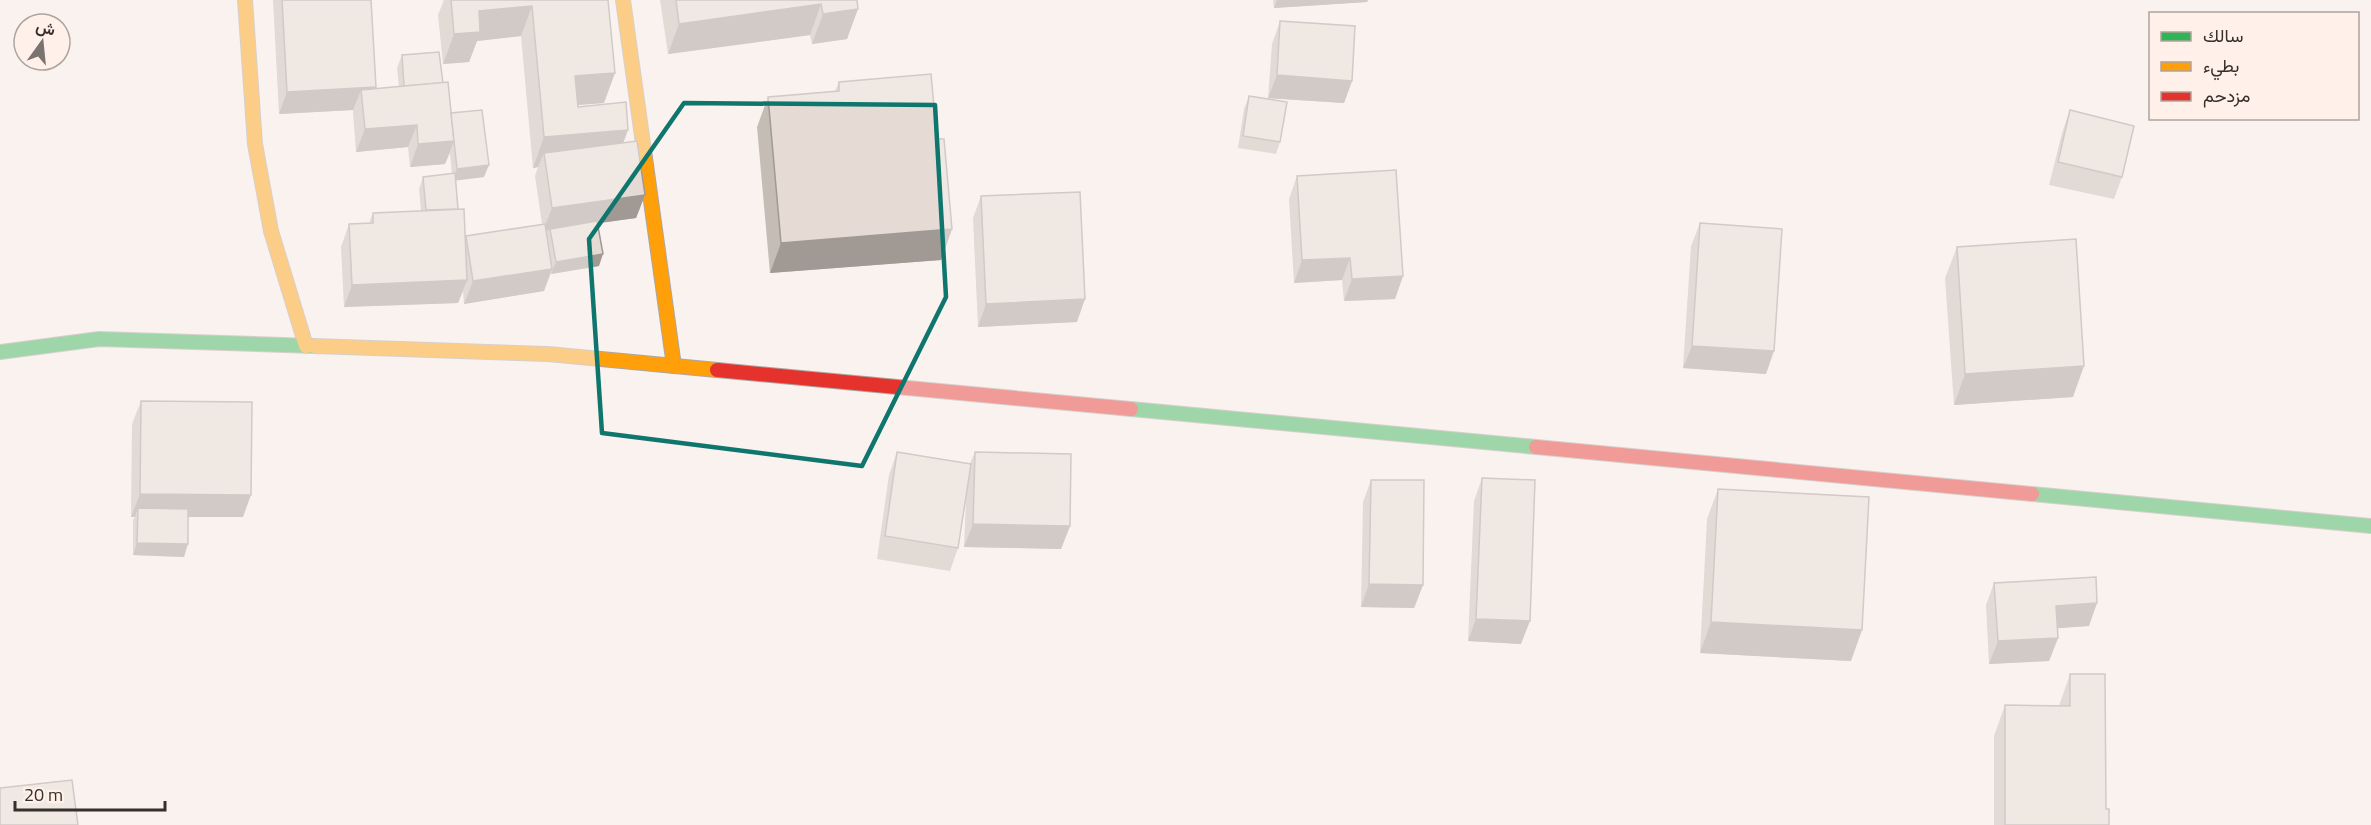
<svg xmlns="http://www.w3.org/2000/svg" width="2371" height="825" viewBox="0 0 2371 825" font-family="'Titillium Web',Vazirmatn,sans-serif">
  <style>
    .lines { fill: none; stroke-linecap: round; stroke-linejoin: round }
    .fast-casing { stroke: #aca6a3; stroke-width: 16 }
    .slow-casing { stroke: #aca6a3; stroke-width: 16 }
    .jam-casing { stroke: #aca6a3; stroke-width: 16 }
    .fast { stroke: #30b455; stroke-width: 14 }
    .slow { stroke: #ff9f0a; stroke-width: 14 }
    .jam { stroke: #e5322d; stroke-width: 14 }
    .wall { fill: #c5bcb6 }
    .shaded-wall { fill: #a09994 }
    .building { fill: #e5dbd4; stroke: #a09994; stroke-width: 1.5 }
    .marked { fill: none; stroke: #0f766e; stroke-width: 4.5; stroke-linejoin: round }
  </style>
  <rect width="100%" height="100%" fill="#faf2ee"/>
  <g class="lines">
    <g class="fast-casing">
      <g id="fast">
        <path d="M0,352L99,339L314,346"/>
        <path d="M1131,409L1536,447"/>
        <path d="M2032,494L2371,526"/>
      </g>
    </g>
    <g class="slow-casing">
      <g id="slow">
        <path d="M245,0L255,144L271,231L306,346"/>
        <path d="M623,0L674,366"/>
        <path d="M314,346L548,354L717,370"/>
      </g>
    </g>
    <g class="jam-casing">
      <g id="jam">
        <path d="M717,370L1131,409"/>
        <path d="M1536,447L2032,494"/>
      </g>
    </g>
    <use href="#fast" class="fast"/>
    <use href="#slow" class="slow"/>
    <use href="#jam" class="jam"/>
  </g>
  <g class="wall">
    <path d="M273,0H371L375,89L399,87L397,68L402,55L443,83L451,113L484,177L456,180L458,209L465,238L466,236L542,224L535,176L538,167L533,168L521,36L477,41L469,62L443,64L438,15L444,0H608L604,103L578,105V107L624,142L645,195L636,218L598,223L599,266L551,274V272L544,291L464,304L463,291L458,303L344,307L341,247L349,224L369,223L373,213L421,211L419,189L423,177L452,174L450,153L445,164L410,167L408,147L356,152L353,113V110L279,114Z"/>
    <path d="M660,0H857L847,39L812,44L810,35L668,54Z"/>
    <path d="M1273,0H1368L1367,2L1274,8Z"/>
    <path d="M1280,21L1352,81L1344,103L1268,98L1272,44Z"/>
    <path d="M839,82L937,139L952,229L941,260L770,273L757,127L768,97L835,91Z"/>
    <path d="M1249,96L1280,142L1276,154L1238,148L1244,109Z"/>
    <path d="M2070,110L2122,177L2114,199L2049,185L2062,133Z"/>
    <path d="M1297,176L1403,276L1395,299L1344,301L1342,280L1294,283L1289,199Z"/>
    <path d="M981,196L1077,322L978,327L973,218Z"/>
    <path d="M1700,223L1766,374L1683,368L1691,246Z"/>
    <path d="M1957,247L2073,397L1954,405L1945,278Z"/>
    <path d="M141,401L243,517H188L184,557L133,555V520L135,517H131L132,424Z"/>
    <path d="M897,452L970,463L975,452L1070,526L1061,549L964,547L966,499L958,548L950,571L877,559L889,475Z"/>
    <path d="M1482,478L1521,644L1468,641L1474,501Z"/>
    <path d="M1371,480L1423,585L1414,608L1361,607L1363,502Z"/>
    <path d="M1718,489L1851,661L1700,653L1707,519Z"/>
    <path d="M1994,583L2089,626L2057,628L2058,638L2049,661L1989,664L1986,605Z"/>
    <path d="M2070,674L2109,825H1994V736L2005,705L2059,706Z"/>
  </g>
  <g class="shaded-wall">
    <path d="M1277,0H1368L1367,2L1274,8Z"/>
    <path d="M821,4L810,35L668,54L679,24Z"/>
    <path d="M532,6L521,36L477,41L469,62L443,64L454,34L479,11Z"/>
    <path d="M858,9L847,39L812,44L823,14Z"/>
    <path d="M615,73L604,103L564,106L575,76Z"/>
    <path d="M1277,75L1352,81L1344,103L1268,98Z"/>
    <path d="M376,87L368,110L361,90L353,110L279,114L287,92Z"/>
    <path d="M417,125L408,147L356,152L365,129Z"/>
    <path d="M628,130L617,160L544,153L538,167L533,168L544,137Z"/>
    <path d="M454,141L445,164L410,167L418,144Z"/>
    <path d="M489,165L484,177L453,181L457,169Z"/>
    <path d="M645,195L636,218L543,231L552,208Z"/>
    <path d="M952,229L941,260L770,273L781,243Z"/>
    <path d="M603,254L599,266L551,274L556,262Z"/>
    <path d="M1350,258L1342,280L1294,283L1302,260Z"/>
    <path d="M552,269L544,291L464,304L473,281Z"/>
    <path d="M1403,276L1395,299L1344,301L1352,279Z"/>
    <path d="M467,280L458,303L344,307L352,285Z"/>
    <path d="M1085,299L1077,322L978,327L986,304Z"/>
    <path d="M1692,346L1774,351L1766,374L1683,368Z"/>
    <path d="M2084,366L2073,397L1954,405L1965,374Z"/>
    <path d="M140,494L251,495L243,517H138V508L135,517H131Z"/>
    <path d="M973,524L1070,526L1061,549L964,547Z"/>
    <path d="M137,543L188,544L184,557L133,555Z"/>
    <path d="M1369,584L1423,585L1414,608L1361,607Z"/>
    <path d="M2097,603L2089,626L2047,629L2056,606Z"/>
    <path d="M1476,619L1530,621L1521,644L1468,641Z"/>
    <path d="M1711,622L1862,630L1851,661L1700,653Z"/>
    <path d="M2058,638L2049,661L1989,664L1998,641Z"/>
  </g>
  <g class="building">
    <path d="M282,0H371L376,87L287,92Z"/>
    <path d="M451,0H608L615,73L575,76L578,107L626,102L628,130L544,137L532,6L479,11L480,32L454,34Z"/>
    <path d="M676,0H857L858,9L823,14L821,4L679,24Z"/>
    <path d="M1280,21L1355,26L1352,81L1277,75Z"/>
    <path d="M439,52L443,83L404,86L402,55Z"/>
    <path d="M931,74L937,139H944L952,229L781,243L768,97L839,91V82Z"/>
    <path d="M448,82L454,141L418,144L417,125L365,129L361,90Z"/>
    <path d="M1249,96L1287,102L1280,142L1243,136Z"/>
    <path d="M482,110L489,165L457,169L451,113Z"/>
    <path d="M2070,110L2134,126L2122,177L2058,162Z"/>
    <path d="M637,141L645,195L552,208L544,153Z"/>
    <path d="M1396,170L1403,276L1352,279L1350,258L1302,260L1297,176Z"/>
    <path d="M455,173L458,209L426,210L423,177Z"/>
    <path d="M1080,192L1085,299L986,304L981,196Z"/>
    <path d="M464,209L467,280L352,285L349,224L373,223V213Z"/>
    <path d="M597,221L603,254L556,262L550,229Z"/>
    <path d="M1700,223L1782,229L1774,351L1692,346Z"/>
    <path d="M545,224L552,269L473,281L466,236Z"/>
    <path d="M2076,239L2084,366L1965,374L1957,247Z"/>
    <path d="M141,401L252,402L251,495L140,494Z"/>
    <path d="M897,452L971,464L958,548L885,536Z"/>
    <path d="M975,452L1071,454L1070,526L973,524Z"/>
    <path d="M1482,478L1535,480L1530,621L1476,619Z"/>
    <path d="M1371,480H1424L1423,585L1369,584Z"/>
    <path d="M1718,489L1869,497L1862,630L1711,622Z"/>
    <path d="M138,508L188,509V544L137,543Z"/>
    <path d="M2096,577L2097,603L2056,606L2058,638L1998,641L1994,583Z"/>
    <path d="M2070,674H2105L2106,809H2109V825H2005V705L2070,706Z"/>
    <path d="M72,780L78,825H0V788Z"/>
  </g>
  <path d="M0 0H2371V825H0ZM684,103L935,105L946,297L862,466L602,433L589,239Z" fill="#faf2ee" fill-opacity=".55" fill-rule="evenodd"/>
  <path class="marked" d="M684,103L935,105L946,297L862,466L602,433L589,239Z"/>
  <rect x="2149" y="12" width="210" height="108" fill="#fff1e9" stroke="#afa39d" stroke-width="1.5"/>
  <rect x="2161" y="32" width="30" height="9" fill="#30b455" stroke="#afa39d" stroke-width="1.5"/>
  <text x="2203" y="42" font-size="18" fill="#362f2b">سالك</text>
  <rect x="2161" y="62" width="30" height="9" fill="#ff9f0a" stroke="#afa39d" stroke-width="1.5"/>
  <text x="2203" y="72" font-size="18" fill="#362f2b">بطيء</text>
  <rect x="2161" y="92" width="30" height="9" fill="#e5322d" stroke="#afa39d" stroke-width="1.5"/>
  <text x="2203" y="102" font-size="18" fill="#362f2b">مزدحم</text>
  <g transform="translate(42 42) rotate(15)"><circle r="28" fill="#fff1e9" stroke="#afa39d" stroke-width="1.5"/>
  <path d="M0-4.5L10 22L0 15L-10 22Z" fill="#7b736f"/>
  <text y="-9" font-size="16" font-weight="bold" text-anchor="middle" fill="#362f2b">ش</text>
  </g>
  <path d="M15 801v9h150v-9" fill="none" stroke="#362f2b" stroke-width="3"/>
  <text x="24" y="801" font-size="18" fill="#362f2b" stroke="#fff1e9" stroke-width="4.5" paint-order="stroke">20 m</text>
</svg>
